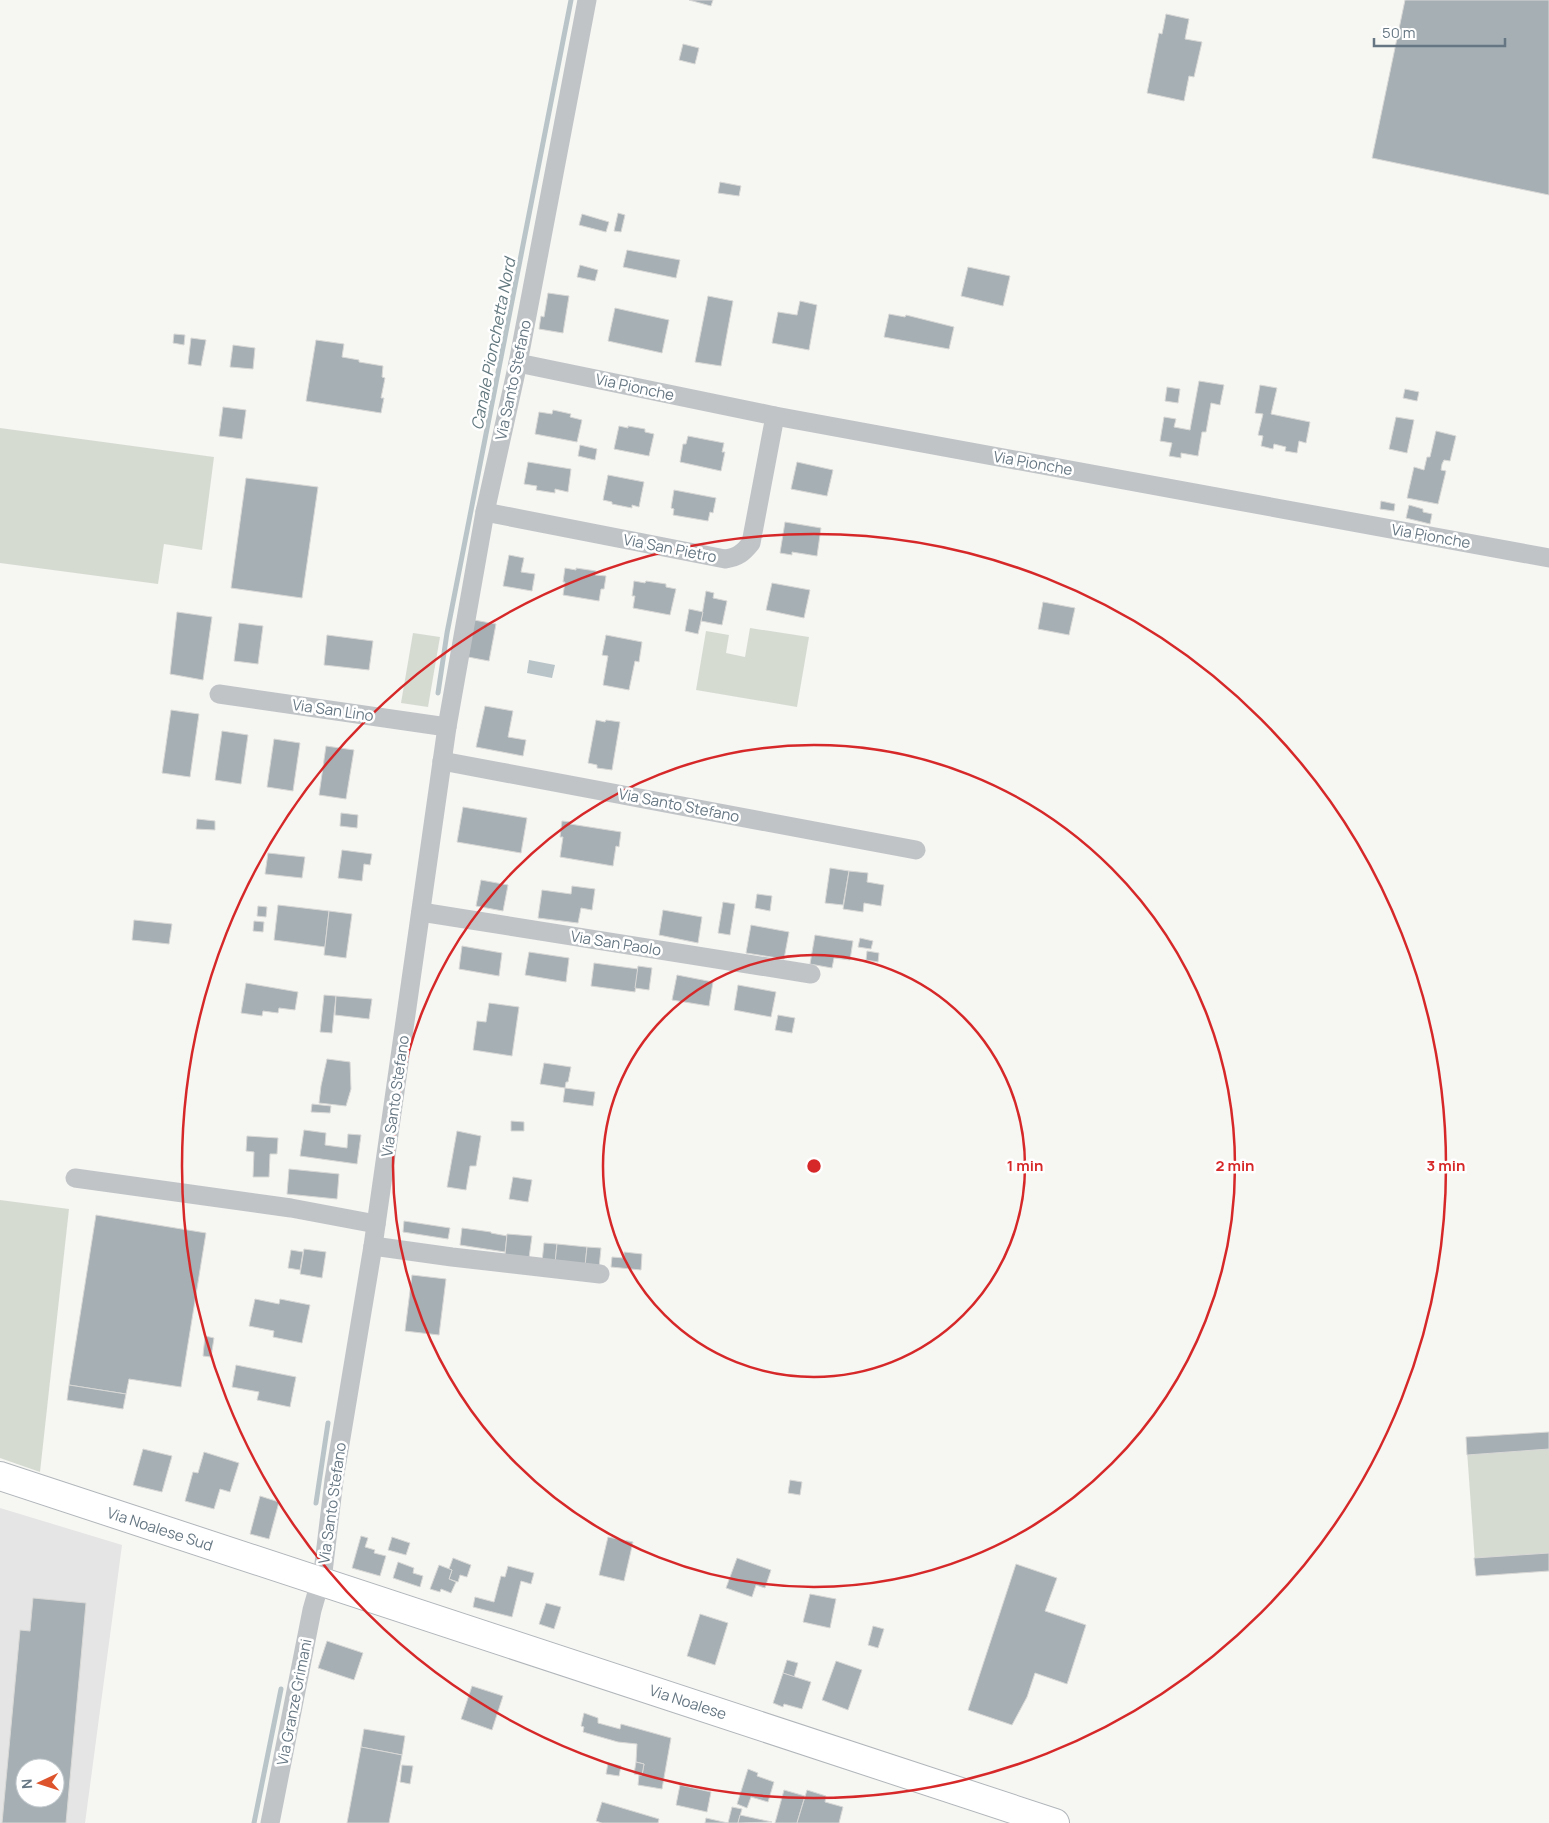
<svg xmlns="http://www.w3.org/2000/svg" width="1549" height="1823" viewBox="0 0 1549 1823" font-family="Manrope,sans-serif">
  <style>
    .built { fill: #e4e5e4; fill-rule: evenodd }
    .green { fill: #d6dbd2 }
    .water { fill: #b8c4c8 }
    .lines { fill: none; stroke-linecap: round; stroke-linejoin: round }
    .stream { stroke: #b8c4c8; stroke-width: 5 }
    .building { fill: #a6afb4; stroke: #d8d8d6; fill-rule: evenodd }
    .primary-casing { stroke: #b1b6ba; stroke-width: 30 }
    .street { stroke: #c0c4c7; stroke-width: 19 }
    .primary { stroke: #fff; stroke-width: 28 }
    .ring { fill: none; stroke: #d62828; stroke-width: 2.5 }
    .labels { text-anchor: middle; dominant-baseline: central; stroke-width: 5; stroke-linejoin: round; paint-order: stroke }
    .street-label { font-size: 15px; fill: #667783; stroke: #fff }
    .water-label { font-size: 16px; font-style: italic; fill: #62787f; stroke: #fff }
    .centre { fill: #d62828; stroke: #fff; stroke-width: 2.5 }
    .ring-label { font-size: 15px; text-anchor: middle; font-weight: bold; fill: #d62828; stroke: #fff; stroke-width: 5; stroke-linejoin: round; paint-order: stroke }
  </style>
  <rect width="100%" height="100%" fill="#f6f6f3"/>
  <path class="built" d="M0,1508L122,1545L85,1823H0ZM25,1768H55V1798H25Z"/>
  <g class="green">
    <path d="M0,428L214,457L202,550L164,544L158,584L0,563Z"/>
    <path d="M750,628L809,637L797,707L696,690L706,631L729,635L726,653L745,657Z"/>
    <path d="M413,633L440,637L428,707L401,703Z"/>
    <path d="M0,1200L69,1209L40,1472L0,1458Z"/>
    <path d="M1549,1432V1571L1476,1576L1466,1437Z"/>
  </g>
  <path class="water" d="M529,660L555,665L552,678L527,673Z"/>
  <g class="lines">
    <g class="stream">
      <path d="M438,693L447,633L571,0"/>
      <path d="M316,1503L328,1423"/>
      <path d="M254,1823L281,1689"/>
    </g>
  </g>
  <g class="building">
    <path d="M689,0H713L711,6Z"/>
    <path d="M1405,0H1549V195L1372,158Z"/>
    <path d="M1166,14L1189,19L1185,39L1202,42L1194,77L1189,76L1184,101L1147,93L1159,33L1162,34Z"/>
    <path d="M683,44L699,48L695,64L679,60Z"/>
    <path d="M720,182L741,186L739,196L718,193Z"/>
    <path d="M618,213L625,215L621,232L614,231Z"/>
    <path d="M582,214L609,222L606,232L579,225Z"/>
    <path d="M627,250L680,260L676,278L623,267Z"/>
    <path d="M580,265L598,270L595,281L577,277Z"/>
    <path d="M968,267L1010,276L1003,306L961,296Z"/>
    <path d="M548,293L569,296L563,333L539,329L541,316L544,317Z"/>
    <path d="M708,296L733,301L721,366L695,362Z"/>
    <path d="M800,301L817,305L809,350L772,343L778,312L797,315Z"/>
    <path d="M615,308L669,320L662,353L608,341Z"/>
    <path d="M889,314L905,317L906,315L954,327L949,349L884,337Z"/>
    <path d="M174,334L185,335L184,345L173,343Z"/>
    <path d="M191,338L206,340L201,366L188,364Z"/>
    <path d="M316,340L344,344L342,357L359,360V362L383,366L382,377L385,378L381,398H384L381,413L306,401Z"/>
    <path d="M233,345L255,348L253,369L230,367Z"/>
    <path d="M1199,381L1224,385L1220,405L1211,403L1206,432H1202L1198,456L1181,453V458L1169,456L1172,443L1160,441L1164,417L1176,419L1174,427L1190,430Z"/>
    <path d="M1260,385L1277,388L1271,414L1310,422L1306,443L1299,441L1297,453L1285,451L1286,447L1274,444L1273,449L1261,446L1263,436L1258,435L1263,414L1255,413Z"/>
    <path d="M1167,387L1180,389L1178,403L1165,401Z"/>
    <path d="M1405,389L1419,392L1417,401L1403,398Z"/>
    <path d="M223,407L246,410L242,439L219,436Z"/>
    <path d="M553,410L571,414L570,417L582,420L577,442L535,434L539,412L552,414Z"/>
    <path d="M1396,417L1414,420L1407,453L1389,449Z"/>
    <path d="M619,426L628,428V426L645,429V432L654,434L649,456L614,449Z"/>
    <path d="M1436,431L1456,436L1450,461L1444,460L1442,464L1441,470L1446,471L1438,504L1407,498L1414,467L1424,470L1427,457H1430Z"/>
    <path d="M688,436L724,443L722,452H725L721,471L680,462L683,444H686Z"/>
    <path d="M580,445L597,449L595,460L578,456Z"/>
    <path d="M528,462L571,469L568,492L555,489V493L536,490L537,486L524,484Z"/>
    <path d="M797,462L833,470L827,496L791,489Z"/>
    <path d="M608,475L644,482L639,507L632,505V508L612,504V502L603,500Z"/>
    <path d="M246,478L318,487L302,598L231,588Z"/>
    <path d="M674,490L716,498L713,513L710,512L708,521L673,515L674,509L671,508Z"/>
    <path d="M1381,501L1395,504L1394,511L1380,509Z"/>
    <path d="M1409,505L1423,509V512L1432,514L1430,524L1406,518Z"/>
    <path d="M785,522L821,528L817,556L792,552V555L780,553Z"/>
    <path d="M509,555L524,558L521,572L535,574L532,591L503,586Z"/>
    <path d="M565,568L576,570V568L596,571L595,575L606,576L604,589H601L599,601L563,595L565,582H563Z"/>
    <path d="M634,581L645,583L646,581L666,584V587L676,589L670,615L633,608L635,596H632Z"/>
    <path d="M772,583L810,590L804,618L766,610Z"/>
    <path d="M706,591L714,593L713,598L727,601L722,625L701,621Z"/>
    <path d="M1043,602L1075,608L1069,635L1038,629Z"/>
    <path d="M689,609L703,612L698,634L685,631Z"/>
    <path d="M177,612L212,617L203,680L170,674Z"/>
    <path d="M474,620L496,624L489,661L468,657Z"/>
    <path d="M239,623L263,626L258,664L234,661Z"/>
    <path d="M327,635L373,641L369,670L324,665Z"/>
    <path d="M606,635L642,642L639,662L635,661L629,690L603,685L608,656L602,655Z"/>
    <path d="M485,706L513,711L508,737L526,740L523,756L476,747Z"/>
    <path d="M171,710L199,714L190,777L162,773Z"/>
    <path d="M596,720L605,722L606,720L620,722L612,770L597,768V765L588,763Z"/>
    <path d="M222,731L248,735L241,784L215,780Z"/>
    <path d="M274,739L300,743L293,791L267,787Z"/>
    <path d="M326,746L354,750L346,799L319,795Z"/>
    <path d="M463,807L527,818L521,853L457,842Z"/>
    <path d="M341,813L358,815L357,828L340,826Z"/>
    <path d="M197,819L215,821V830L196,829Z"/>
    <path d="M562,821L571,822L570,824L621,832L619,847L616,846L613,866L560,857L563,837H560Z"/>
    <path d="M342,850L372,854L370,865L364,864L362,881L338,878Z"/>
    <path d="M268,853L305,857L302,878L265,874Z"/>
    <path d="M830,868L849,871L843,905L825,903Z"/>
    <path d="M849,871L868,873L867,882L884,885L881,906L864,903L863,912L843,909Z"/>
    <path d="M481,880L508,885L503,911L476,906Z"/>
    <path d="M572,886L595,889L592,910L581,908L578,923L538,918L542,890L571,894Z"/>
    <path d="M757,894L772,896L770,911L755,908Z"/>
    <path d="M723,902L735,904L730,935L718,933Z"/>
    <path d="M278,905L329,911L325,947L274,940Z"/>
    <path d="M258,906L267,907L266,917L257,916Z"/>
    <path d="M663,910L702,917L698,943L659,935Z"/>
    <path d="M329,911L352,914L346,958L324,955Z"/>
    <path d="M134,920L172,924L169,944L132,940Z"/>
    <path d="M254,921L264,922L263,932L253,931Z"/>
    <path d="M751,925L789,932L784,959L746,953Z"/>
    <path d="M815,935L853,941L850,960L834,958L832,968L810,964Z"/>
    <path d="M860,938L873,941L871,949L858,947Z"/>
    <path d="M462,946L502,953L499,976L459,969Z"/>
    <path d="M867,951L879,953L878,962L866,960Z"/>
    <path d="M529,952L569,958L566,982L525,975Z"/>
    <path d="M594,963L638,969L635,992L591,986Z"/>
    <path d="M638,966L652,968L649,990L635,988Z"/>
    <path d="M677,975L713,982L709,1006L672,1000Z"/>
    <path d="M246,983L298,992L295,1010L279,1008L278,1013L263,1011L262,1016L241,1013Z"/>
    <path d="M738,985L776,992L771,1017L734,1010Z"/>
    <path d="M324,995L336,996L332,1033L320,1032Z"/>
    <path d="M336,996L372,999L369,1019L335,1015Z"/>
    <path d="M489,1003L519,1007L512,1056L473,1050L477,1021L486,1022Z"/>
    <path d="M778,1015L795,1018L792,1033L775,1030Z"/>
    <path d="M327,1059L350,1062L351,1089L346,1106L319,1103L321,1086Z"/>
    <path d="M544,1063L571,1067L568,1082H566L565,1088L540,1084Z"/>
    <path d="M565,1088L595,1092L593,1106L563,1102Z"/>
    <path d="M312,1104L331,1106L330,1113L311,1112Z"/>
    <path d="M511,1121L524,1122V1131H511Z"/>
    <path d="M304,1130L326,1133L325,1145L347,1148L348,1134L361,1135L357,1164L300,1156Z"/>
    <path d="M457,1131L481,1136L476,1166H470L466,1190L447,1187Z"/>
    <path d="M247,1136L278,1138L277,1154H270L269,1177H253L254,1152L246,1151Z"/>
    <path d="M289,1169L339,1174L337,1199L287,1194Z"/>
    <path d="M513,1177L532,1180L528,1202L509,1199Z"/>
    <path d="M96,1215L206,1233L181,1387L129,1379L126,1394L69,1385Z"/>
    <path d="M404,1221L450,1228L448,1239L403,1232Z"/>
    <path d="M462,1228L491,1232V1233L507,1236L505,1252L460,1245Z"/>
    <path d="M507,1234L532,1236L529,1258L505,1255Z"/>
    <path d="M544,1243L557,1244L555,1263L542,1262Z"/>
    <path d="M557,1244L587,1247L585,1266L555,1263Z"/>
    <path d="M587,1247L601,1248L599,1268L585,1266Z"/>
    <path d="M304,1249L326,1252L322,1278L300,1274Z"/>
    <path d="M291,1250L303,1252L300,1270L288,1268Z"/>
    <path d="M624,1252L642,1254L641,1270L611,1267L612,1257L624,1258Z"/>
    <path d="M412,1275L446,1279L439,1335L405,1331Z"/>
    <path d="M255,1299L279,1304L280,1299L310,1305L302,1343L273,1337L274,1331L249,1326Z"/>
    <path d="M205,1336L214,1338L211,1357L203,1356Z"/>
    <path d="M236,1365L296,1377L290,1407L257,1400L259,1392L232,1387Z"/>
    <path d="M69,1385L126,1394L123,1409L67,1400Z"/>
    <path d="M1549,1432V1449L1467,1455L1466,1437Z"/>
    <path d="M143,1449L172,1456L162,1492L133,1485Z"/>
    <path d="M204,1452L239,1463L230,1492L220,1489L214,1509L185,1501L193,1472L198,1473Z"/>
    <path d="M790,1480L802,1482L800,1495L788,1493Z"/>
    <path d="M260,1496L279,1502L269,1539L250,1534Z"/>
    <path d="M361,1536L368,1538L365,1547L375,1550L374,1553L386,1556L380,1576L352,1568Z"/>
    <path d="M392,1537L410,1543L406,1555L388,1550Z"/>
    <path d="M608,1537L633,1542L624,1581L599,1575Z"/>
    <path d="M1549,1553V1571L1476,1576L1474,1558Z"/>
    <path d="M453,1558L471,1565L467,1577L460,1575L458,1582L449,1579L452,1570L449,1569Z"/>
    <path d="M737,1558L771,1570L765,1588L756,1585L752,1597L726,1588Z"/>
    <path d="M398,1562L414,1568L413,1573L423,1576L420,1587L393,1578Z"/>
    <path d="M1016,1564L1057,1578L1045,1611L1086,1625L1067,1684L1035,1673L1027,1697L1012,1725L968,1710Z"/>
    <path d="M439,1565L452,1570L449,1579L456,1582L451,1593L441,1589L440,1592L430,1589Z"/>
    <path d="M508,1566L534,1573L531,1584L521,1581L512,1617L473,1607L475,1597L494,1602L501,1576L505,1577Z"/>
    <path d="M810,1594L836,1599L830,1628L803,1622Z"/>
    <path d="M33,1598L86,1603L66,1823H2L20,1630L30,1631ZM25,1768H55V1798H25Z"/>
    <path d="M546,1603L561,1607L554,1629L539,1624Z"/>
    <path d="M700,1614L728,1623L715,1665L687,1656Z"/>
    <path d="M873,1626L884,1629L878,1648L868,1645Z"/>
    <path d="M327,1641L363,1653L354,1680L318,1668Z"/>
    <path d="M787,1660L798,1663L794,1677L783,1673Z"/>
    <path d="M836,1661L862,1670L848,1710L822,1700Z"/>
    <path d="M783,1673L811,1682L802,1709L784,1704L783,1707L773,1703Z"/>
    <path d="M472,1686L503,1696L492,1730L461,1719Z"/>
    <path d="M584,1713L598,1718V1723L620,1729L621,1724L671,1738L662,1789L638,1785L639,1775H642L644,1764L636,1762L637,1744L618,1742L583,1732L584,1727L581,1726Z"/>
    <path d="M364,1729L405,1736L402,1755L361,1747Z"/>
    <path d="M361,1747L402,1755L389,1823H347Z"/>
    <path d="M636,1762L644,1764L642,1775L634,1774Z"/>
    <path d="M608,1763L621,1766L619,1776L606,1774Z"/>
    <path d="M402,1765L413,1766L410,1784L400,1782Z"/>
    <path d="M748,1769L758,1773L757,1776L774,1782L768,1802L751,1797L747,1808L737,1804Z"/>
    <path d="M680,1785L711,1792L707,1812L676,1805Z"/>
    <path d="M784,1790L805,1796L797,1823H775Z"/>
    <path d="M807,1790L826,1796L825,1802L843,1807L839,1823H797Z"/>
    <path d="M602,1802L659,1819L658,1823H602L596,1821Z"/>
    <path d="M732,1807L742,1809L738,1823H728Z"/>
    <path d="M740,1815L772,1822L738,1823Z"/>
    <path d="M706,1818L728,1823H705Z"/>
  </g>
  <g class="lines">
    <g class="primary-casing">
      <path id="primary" d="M0,1476C351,1593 703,1707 1055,1823"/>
    </g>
    <g class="street">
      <path d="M518,363L775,416L1549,558"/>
      <path d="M485,512L725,559C738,557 743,553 751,543L775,416"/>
      <path d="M219,694L447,727"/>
      <path d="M442,761L916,850"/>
      <path d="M421,912L811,974"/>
      <path d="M75,1178L291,1208L376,1224"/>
      <path d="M373,1246L452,1257L600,1274"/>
      <path d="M270,1823L312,1610L323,1572L334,1480L373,1246L447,727L485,512L518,363L587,0"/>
    </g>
    <use href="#primary" class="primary"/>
  </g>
  <g class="ring">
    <circle cx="814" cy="1166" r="211"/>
    <circle cx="814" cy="1166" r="421"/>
    <circle cx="814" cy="1166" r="632"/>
  </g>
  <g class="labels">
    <g class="street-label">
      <text transform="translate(513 380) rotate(-78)">Via Santo Stefano</text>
      <text transform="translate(635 387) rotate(12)">Via Pionche</text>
      <text transform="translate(1033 463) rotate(10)">Via Pionche</text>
      <text transform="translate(1431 536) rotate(10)">Via Pionche</text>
      <text transform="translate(670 548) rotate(11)">Via San Pietro</text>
      <text transform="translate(333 710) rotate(8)">Via San Lino</text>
      <text transform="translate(679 805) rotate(11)">Via Santo Stefano</text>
      <text transform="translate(616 943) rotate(9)">Via San Paolo</text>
      <text transform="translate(395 1096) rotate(-82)">Via Santo Stefano</text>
      <text transform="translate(332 1503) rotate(-82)">Via Santo Stefano</text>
      <text transform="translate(160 1529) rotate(18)">Via Noalese Sud</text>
      <text transform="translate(294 1702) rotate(-79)">Via Granze Grimani</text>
      <text transform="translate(688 1702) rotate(18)">Via Noalese</text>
    </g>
    <g class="water-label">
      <text transform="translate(493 344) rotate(-79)">Canale Pionchetta Nord</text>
    </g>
  </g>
  <circle cx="814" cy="1166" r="8" class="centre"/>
  <g class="ring-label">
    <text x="1025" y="1171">1 min</text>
    <text x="1235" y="1171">2 min</text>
    <text x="1446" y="1171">3 min</text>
  </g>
  <g transform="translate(40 1783) rotate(266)"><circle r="24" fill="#ffffff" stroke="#c2c9cd"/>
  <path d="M0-4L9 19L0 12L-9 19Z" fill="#dd542c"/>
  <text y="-8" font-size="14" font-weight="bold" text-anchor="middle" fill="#667783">N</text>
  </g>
  <path d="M1374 38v8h131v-8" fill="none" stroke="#667783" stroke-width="2.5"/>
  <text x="1382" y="38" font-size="15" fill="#667783" stroke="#ffffff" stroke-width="4" paint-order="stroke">50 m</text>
</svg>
